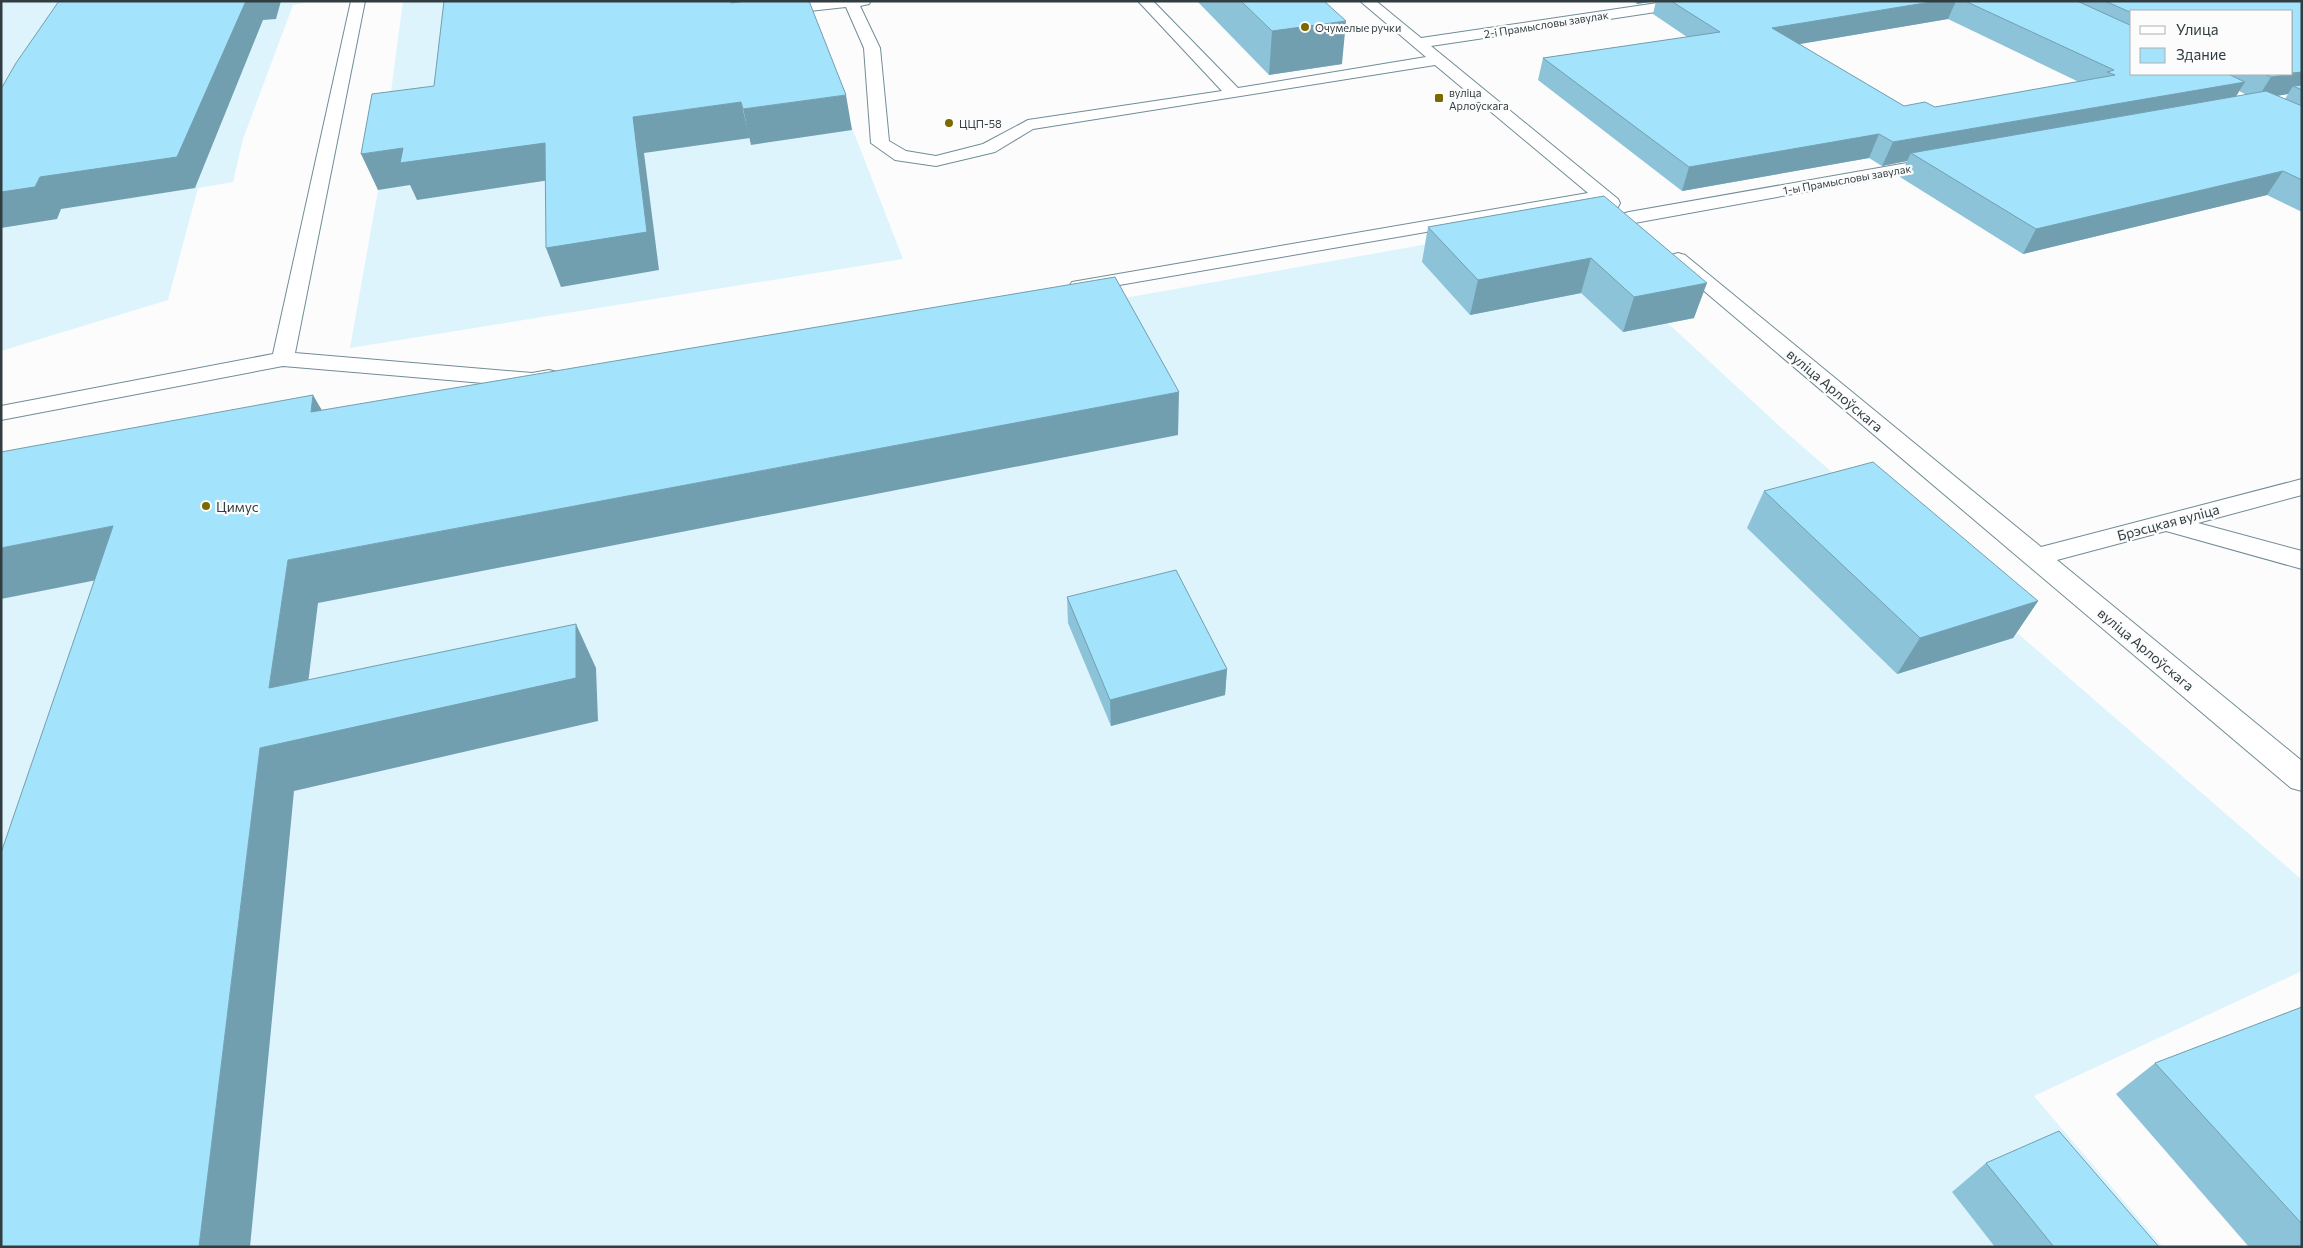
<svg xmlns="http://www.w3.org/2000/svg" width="2303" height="1248" viewBox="0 0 2303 1248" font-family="Commissioner,sans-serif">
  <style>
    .built { fill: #ddf4fd }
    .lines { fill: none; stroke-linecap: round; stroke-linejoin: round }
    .minor-casing { stroke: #718c97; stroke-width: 2 }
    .minor { fill: #fff; fill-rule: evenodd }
    .wall { fill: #8cc3d8; fill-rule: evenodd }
    .shaded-wall { fill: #729fb0 }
    .building { fill: #a3e3fb; stroke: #729fb0 }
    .poi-dot { fill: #7b6900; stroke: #fcfcfc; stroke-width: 2 }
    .labels { text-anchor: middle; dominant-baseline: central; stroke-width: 4.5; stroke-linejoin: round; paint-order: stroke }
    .far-street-label { font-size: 11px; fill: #313d41; stroke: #fcfcfc }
    .far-poi-label { font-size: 11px; fill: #313d41; stroke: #fcfcfc; text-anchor: start }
    .street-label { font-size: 14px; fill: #313d41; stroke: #fcfcfc }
    .poi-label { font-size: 14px; fill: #313d41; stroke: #fcfcfc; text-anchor: start }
  </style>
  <rect width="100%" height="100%" fill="#fcfcfc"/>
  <g class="built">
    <path d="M1,1H313L293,5L243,139L233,182L198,188L168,300L1,351Z"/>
    <path d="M403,1H669L813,27L903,259L350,348L378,190Z"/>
    <path d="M1557,221L1788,434L2302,880V971L2034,1096L2163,1247H1V487L338,438Z"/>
  </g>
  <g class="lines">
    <g class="minor-casing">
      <g id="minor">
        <path d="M351,1H365L295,353L532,373L549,370L557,372L560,377L557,382L532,387L283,366L1,420V406L273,354Z"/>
        <path d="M751,1H765L768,7L821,1H871L869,4L860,6L880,48L889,141L906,151L936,156L983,144L1028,120L1222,91L1138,1H1153L1238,88L1426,57L1360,1H1376L1421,38L1671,1H1709L1702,5L1431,46L1618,199L1620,203L1618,207H1604L1599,202L1079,292L1072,290L1069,286L1072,282L1588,193L1435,65L1033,129L995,152L936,166L895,160L871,143L864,48L846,7L763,16L758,15Z"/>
        <path d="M1941,157L1947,158L1950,162L1947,166L1629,224L1622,222L1619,218L1622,214L1629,212Z"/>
        <path d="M1678,253L1685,255L2041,547L2302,479V495L2198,523L2302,551V569L2166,531L2057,560L2302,761V791L2291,788L1671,263L1668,259L1671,255Z"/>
      </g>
    </g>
    <use href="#minor" class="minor"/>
  </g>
  <g class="wall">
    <path d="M1197,1H1324L1342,64L1269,75Z"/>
    <path d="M1633,1H2302V212L2267,195L2023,254L1900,177L1907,161L1882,166L1869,158L1682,191L1538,80L1543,58L1687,37L1653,14L1656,1L1637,4ZM2132,11L2292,74H2132ZM1948,19L2079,82L1935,107L1904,106L1799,44ZM2239,91L2247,95L2236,97ZM2288,94L2285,99L2277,96Z"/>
    <path d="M1604,196L1694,318L1623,332L1581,293L1470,315L1422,262L1428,227Z"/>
    <path d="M1764,491L2038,601L2013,638L1897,674L1747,528Z"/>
    <path d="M1067,597L1227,669L1225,695L1111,726L1068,623Z"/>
    <path d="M2302,1007V1247H2249L2116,1094L2155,1063Z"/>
    <path d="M1986,1163L2159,1247H1995L1952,1192Z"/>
  </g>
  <g class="shaded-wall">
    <path d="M246,1H281L276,19L263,20L195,188L61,209L57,219L1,228V192L40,177Z"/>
    <path d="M1638,1H1656L1637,4Z"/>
    <path d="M1937,1H1956L1948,19L1765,50L1772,28Z"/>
    <path d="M1346,21L1342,64L1269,75L1272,31Z"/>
    <path d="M2302,72V90L2293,86L2288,94L2257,99L2271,77Z"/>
    <path d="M2245,82L2231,104L1911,153L1907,161L1882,166L1893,142Z"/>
    <path d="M846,95L852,130L751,145L743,109Z"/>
    <path d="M741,102L750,138L644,153L659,270L561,287L546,248L633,117Z"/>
    <path d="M1879,134L1869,158L1682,191L1689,167Z"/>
    <path d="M545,143L557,179L417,200L410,185L378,190L361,154L403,148Z"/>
    <path d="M2283,171L2267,195L2023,254L2036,229Z"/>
    <path d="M1591,258L1581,293L1470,315L1478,280Z"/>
    <path d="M1707,283L1694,318L1623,332L1634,297Z"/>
    <path d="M1179,392L1178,435L318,603L302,732L269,688L288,560Z"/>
    <path d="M313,395L338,438L311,412Z"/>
    <path d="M113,526L147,570L1,599V548Z"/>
    <path d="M2038,601L2013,638L1897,674L1920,638Z"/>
    <path d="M576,624L596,668L598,721L294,791L250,1247H199L260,748Z"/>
    <path d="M1227,669L1225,695L1111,726L1110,700Z"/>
  </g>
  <g class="building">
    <path d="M59,1H246L177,157L40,177L35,187L1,192V89L16,63Z"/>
    <path d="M444,1H730L731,3L746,1H809L846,95L743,109L741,102L633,117L647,232L546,248L545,143L400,163L403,148L361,154L372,94L434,86Z"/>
    <path d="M1241,1H1324L1346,21L1272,31Z"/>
    <path d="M1671,1H1937L1772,28L1904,106L1925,102L1935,107L2115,75L2107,72L2114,70L1965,1H2077L2132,26V74H2228L2245,82L1893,142L1879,134L1689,167L1543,58L1720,32Z"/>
    <path d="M2105,1H2302V72L2292,73V11H2132V13Z"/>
    <path d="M2265,74H2290L2271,77Z"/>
    <path d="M2302,85V90L2293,86Z"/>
    <path d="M2266,91L2302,106V180L2283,171L2036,229L1911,153Z"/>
    <path d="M1604,196L1707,283L1634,297L1591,258L1478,280L1428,227Z"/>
    <path d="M1115,277L1179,392L288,560L269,688L576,624V678L260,748L199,1247H1V853L113,526L1,548V452L313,395L311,412Z"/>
    <path d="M1873,462L2038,601L1920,638L1764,491Z"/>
    <path d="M1176,570L1227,669L1110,700L1067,597Z"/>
    <path d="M2302,1007V1224L2155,1063Z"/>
    <path d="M2059,1131L2159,1247H2054L1986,1163Z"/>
  </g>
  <g class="poi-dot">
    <circle cx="1305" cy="27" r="5"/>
    <rect x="1434" y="93" width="10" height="10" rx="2.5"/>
    <circle cx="949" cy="123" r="5"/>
    <circle cx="206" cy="506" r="5"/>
  </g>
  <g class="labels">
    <g class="far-street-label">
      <text transform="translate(1546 24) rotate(-9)">2-і Прамысловы завулак</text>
      <text transform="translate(1847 179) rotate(-10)">1-ы Прамысловы завулак</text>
    </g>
    <g class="far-poi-label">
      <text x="1315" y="27">Очумелые ручки</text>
      <text x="1449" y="92">вуліца<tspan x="1449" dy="13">Арлоўскага</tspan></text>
      <text x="959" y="123">ЦЦП-58</text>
    </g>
    <g class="street-label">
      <text transform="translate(1835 390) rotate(40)">вуліца Арлоўскага</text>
      <text transform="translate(2168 522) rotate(-15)">Брэсцкая вуліца</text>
      <text transform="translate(2146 649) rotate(40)">вуліца Арлоўскага</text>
    </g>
    <g class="poi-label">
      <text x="216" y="506">Цимус</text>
    </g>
  </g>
  <rect width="2303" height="1248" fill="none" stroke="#313d41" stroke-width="5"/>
  <rect x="2130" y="10" width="162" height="65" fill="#fcfcfc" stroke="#abb0b1"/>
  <rect x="2140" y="26" width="25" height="8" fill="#ffffff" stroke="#abb0b1"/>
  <text x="2176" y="35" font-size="15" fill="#313d41">Улица</text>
  <rect x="2140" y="48" width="25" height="15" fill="#a3e3fb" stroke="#abb0b1"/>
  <text x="2176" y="60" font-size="15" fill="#313d41">Здание</text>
</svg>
